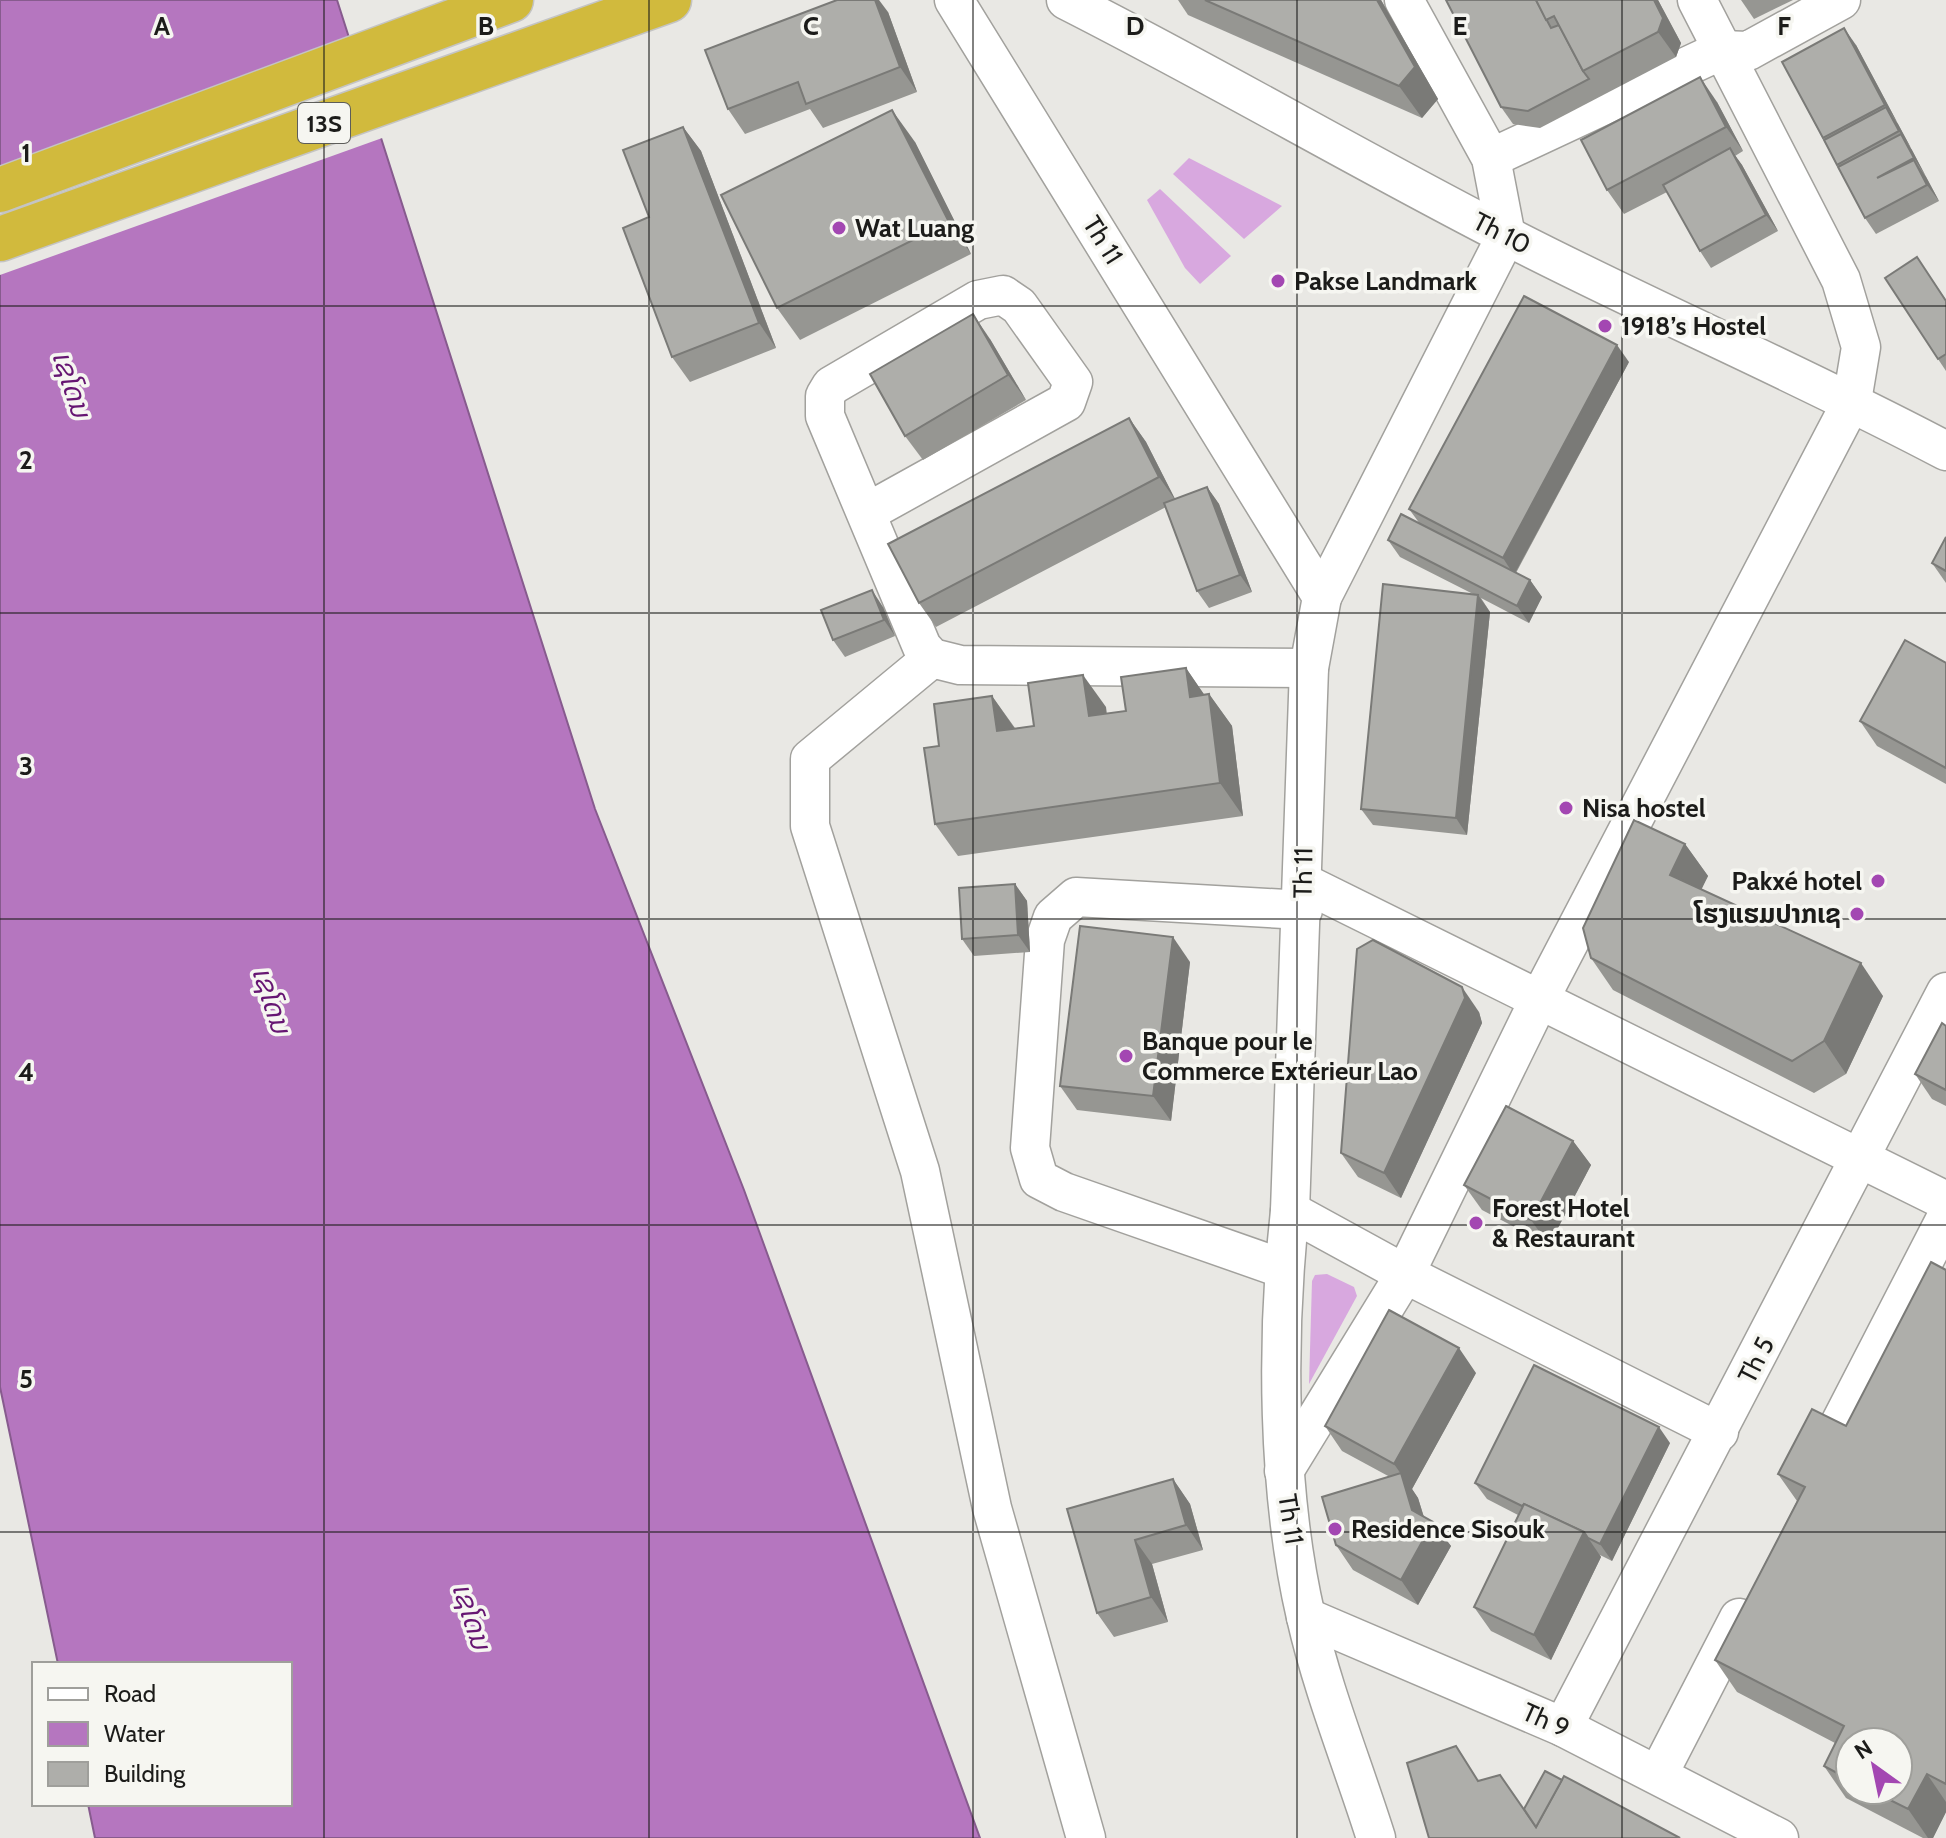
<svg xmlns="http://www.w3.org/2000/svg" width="1946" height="1838" viewBox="0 0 1946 1838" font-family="Cabin,'Noto Sans Lao',sans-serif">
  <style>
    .grass { fill: #d8a8df }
    .water { fill: #b576bf; stroke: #875b8e; stroke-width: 2 }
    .pier { fill: #e9e8e4 }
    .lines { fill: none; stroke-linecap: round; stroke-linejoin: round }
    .minor-casing { stroke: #a2a19d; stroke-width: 41 }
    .highway-casing { stroke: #c4c4c3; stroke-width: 47 }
    .minor { stroke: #fff; stroke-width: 38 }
    .highway { stroke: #d1ba3d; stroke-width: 44 }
    .wall { fill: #969692; fill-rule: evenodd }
    .shaded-wall { fill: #7a7a77 }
    .building { fill: #aeaeaa; stroke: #7a7a77; stroke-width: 2 }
    .grid { fill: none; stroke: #1c1c1a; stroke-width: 2; stroke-opacity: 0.55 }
    .poi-dot { fill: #a347b2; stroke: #f6f6f1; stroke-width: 3 }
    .labels { text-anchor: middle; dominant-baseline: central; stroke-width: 7; stroke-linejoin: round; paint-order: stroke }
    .shield { fill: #f6f6f1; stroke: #5d5d5a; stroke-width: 2 }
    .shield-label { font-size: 24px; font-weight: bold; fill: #1c1c1a }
    .poi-label { font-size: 26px; font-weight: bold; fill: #1c1c1a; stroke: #f6f6f1; text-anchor: start }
    .street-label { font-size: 26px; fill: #1c1c1a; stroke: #f6f6f1 }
    .water-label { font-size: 28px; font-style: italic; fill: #661672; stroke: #f6f6f1 }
    .grid-label { font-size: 26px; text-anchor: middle; font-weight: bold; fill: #1c1c1a; stroke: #f6f6f1; stroke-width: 7; stroke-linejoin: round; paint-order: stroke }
  </style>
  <rect width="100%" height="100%" fill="#e9e8e4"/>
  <g class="grass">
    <path d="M1189,158L1282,206L1244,239L1173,174Z"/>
    <path d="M1160,189L1231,256L1200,284L1185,268L1147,200Z"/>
    <path d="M1327,1274L1354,1287L1357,1296L1309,1384L1312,1281L1315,1275Z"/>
  </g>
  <path class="water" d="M0,0H337L595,809L744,1190L980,1838H95L88,1804H290V1664H58L0,1387Z"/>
  <path class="pier" d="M358,52L385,137L0,275V181Z"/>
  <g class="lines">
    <g class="minor-casing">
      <g id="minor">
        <path d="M954,0L1322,597L1309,668L1290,1211C1276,1338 1277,1492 1306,1617C1323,1692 1353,1765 1376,1838"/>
        <path d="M1066,0C1214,75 1357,159 1505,235C1650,310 1801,374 1946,451"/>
        <path d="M1491,158L1722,50L1748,51L1841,0"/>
        <path d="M866,513L1066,402L1073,382L1019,306L1003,295L978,300L831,386L825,396V416L922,647L932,658L960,665L1309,668"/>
        <path d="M1322,597L1506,236L1491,158L1404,0"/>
        <path d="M932,658L810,759V826L920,1171L992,1508L1086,1838"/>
        <path d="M1302,882L1946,1201"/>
        <path d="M1290,1211L1405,1274L1719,1432"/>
        <path d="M1284,1269L1064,1192L1039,1179L1030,1148L1045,940L1053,917L1076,897L1303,910"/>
        <path d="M1817,1468L1946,1218"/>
        <path d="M1284,1471L1405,1274L1538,1002L1852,401L1861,347L1841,280L1697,0"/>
        <path d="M1306,1617L1563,1727L1779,1838"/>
        <path d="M1563,1727L1946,992"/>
        <path d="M1659,1773L1739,1618"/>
      </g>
    </g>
    <g class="highway-casing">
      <g id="highway">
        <path d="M0,190L511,0"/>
        <path d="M0,239L669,0"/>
      </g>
    </g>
    <use href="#minor" class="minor"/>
    <use href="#highway" class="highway"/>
  </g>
  <g class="wall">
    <path d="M1178,0H1381L1438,99L1422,118L1188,15Z"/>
    <path d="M1446,0H1658L1681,43L1676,57L1540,128L1513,124L1501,107Z"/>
    <path d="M1741,0H1793L1754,19Z"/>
    <path d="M888,12L917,92L823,128L810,109L745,134L728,109Z"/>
    <path d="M1856,45L1939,201L1876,234L1865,218L1782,62Z"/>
    <path d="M1717,102L1743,151L1735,156L1742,165L1778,231L1711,268L1700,251L1667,192L1624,214L1607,190Z"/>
    <path d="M683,127L701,151L776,348L690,382L672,357L649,217Z"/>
    <path d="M915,142L971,254L800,340L777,308Z"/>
    <path d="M1917,257L1946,300V371L1938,359Z"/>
    <path d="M990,339L1026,400L923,460L905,436Z"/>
    <path d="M1629,362L1516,573L1530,580L1542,597L1529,623L1481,598L1490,612L1467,835L1373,825L1361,809L1473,594L1400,557L1388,540L1420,524L1409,509Z"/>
    <path d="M1129,418L1146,442L1175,499L1207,487L1219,504L1252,592L1209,608L1197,591L1166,507L936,627L919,603Z"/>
    <path d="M1946,537V583L1932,563Z"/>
    <path d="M883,607L895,636L845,657L833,640Z"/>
    <path d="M1946,663V784L1877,746L1860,721Z"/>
    <path d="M1186,668L1204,695L1209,694L1232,726L1243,816L958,856L935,824L939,746L992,696L1015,728L1034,726L1106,707V714L1126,711Z"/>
    <path d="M1685,844L1708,876L1701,889L1883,996L1846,1074L1814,1093L1613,990L1591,958Z"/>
    <path d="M1015,884L1027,901L1030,952L974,956L962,939Z"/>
    <path d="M1190,962L1171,1121L1077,1110L1060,1086Z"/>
    <path d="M1479,1012L1482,1023L1401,1198L1358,1177L1341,1153Z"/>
    <path d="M1946,1026V1106L1932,1099L1915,1074Z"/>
    <path d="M1573,1141L1591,1165L1549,1245L1482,1210L1464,1185Z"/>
    <path d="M1946,1270V1812L1933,1838H1923L1846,1798L1824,1766L1835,1743L1737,1692L1715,1660L1797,1501L1778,1474L1846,1426ZM1850,1742L1898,1790H1850Z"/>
    <path d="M1476,1373L1412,1489L1418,1498L1424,1517L1451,1546L1418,1605L1353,1570L1336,1545L1390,1477L1342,1451L1325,1426Z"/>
    <path d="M1670,1443L1612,1561L1600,1555L1601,1557L1551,1660L1491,1631L1474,1607L1518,1515L1487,1499L1475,1483Z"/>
    <path d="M1173,1479L1190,1504L1203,1550L1152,1564L1168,1622L1114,1637L1097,1613L1067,1509Z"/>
  </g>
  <g class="shaded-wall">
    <path d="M875,0H879L888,12L917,92L900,67Z"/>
    <path d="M1377,0H1381L1438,99L1422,118L1399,86Z"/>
    <path d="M1654,0H1658L1681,43L1676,57L1658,32Z"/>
    <path d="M1844,28L1856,45L1897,122L1885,105Z"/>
    <path d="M1700,77L1717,102L1743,151L1726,127Z"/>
    <path d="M1886,107L1898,124L1911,148L1899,131Z"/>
    <path d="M892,110L915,142L971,254L949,222Z"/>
    <path d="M683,127L701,151L776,348L759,323Z"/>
    <path d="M1901,134L1912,150L1925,175L1914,158Z"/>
    <path d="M1730,148L1742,165L1778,231L1766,215Z"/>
    <path d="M1914,160L1926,177L1939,201L1927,185Z"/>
    <path d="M973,314L990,339L1026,400L1008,375Z"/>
    <path d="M1617,345L1629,362L1514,575L1503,558Z"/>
    <path d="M1129,418L1146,442L1176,501L1159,477Z"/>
    <path d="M1207,487L1219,504L1252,592L1240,575Z"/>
    <path d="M1530,580L1542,597L1529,623L1517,606Z"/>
    <path d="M872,590L883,607L895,636L884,620Z"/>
    <path d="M1478,595L1490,612L1467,835L1456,818Z"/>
    <path d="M1186,668L1208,700L1190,697Z"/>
    <path d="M1083,675L1106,707L1111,749L1089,716Z"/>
    <path d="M1209,694L1232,726L1243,816L1220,783Z"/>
    <path d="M992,696L1015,729L997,731Z"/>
    <path d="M1685,844L1708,876L1693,907L1670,875Z"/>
    <path d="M1015,884L1027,901L1030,952L1018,935Z"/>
    <path d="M1173,937L1190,962L1171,1121L1153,1096Z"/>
    <path d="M1861,963L1883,996L1846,1074L1824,1041Z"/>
    <path d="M1462,987L1479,1012L1482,1023L1401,1198L1384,1173Z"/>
    <path d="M1573,1141L1591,1165L1549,1245L1531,1220Z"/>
    <path d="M1459,1348L1476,1373L1412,1489L1418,1498L1428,1531L1433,1522L1451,1546L1418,1605L1401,1580L1412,1510L1401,1474L1394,1464Z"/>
    <path d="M1659,1427L1670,1443L1612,1561L1600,1544Z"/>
    <path d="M1173,1479L1190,1504L1203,1550L1186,1525Z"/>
    <path d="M1584,1532L1601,1557L1551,1660L1534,1635Z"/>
    <path d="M1135,1540L1152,1564L1168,1622L1151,1597Z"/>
    <path d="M1927,1774L1946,1802V1812L1933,1838H1928L1908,1809Z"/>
  </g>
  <g class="building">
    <path d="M837,0H875L900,67L806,104L798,82L728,109L705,50Z"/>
    <path d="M1205,0H1377L1415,67L1399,86Z"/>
    <path d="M1446,0H1536L1551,28L1559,25L1583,71L1589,79L1528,111L1501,107Z"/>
    <path d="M1536,0H1654L1663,18L1658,32L1583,71L1554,16L1546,20Z"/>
    <path d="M1844,28L1885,105L1823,138L1782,62Z"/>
    <path d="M1700,77L1726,127L1607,190L1581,140Z"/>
    <path d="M1886,107L1899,131L1837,165L1824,140Z"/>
    <path d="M892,110L949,222L777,308L721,195Z"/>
    <path d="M683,127L759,323L672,357L623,228L649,217L623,150Z"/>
    <path d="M1901,134L1914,158L1877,178L1914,160L1927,185L1865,218L1838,167Z"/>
    <path d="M1730,148L1766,215L1700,251L1663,185Z"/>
    <path d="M1917,257L1946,301V354L1938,359L1885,278Z"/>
    <path d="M1524,296L1617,345L1503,558L1409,509Z"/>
    <path d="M973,314L1008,375L905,436L870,374Z"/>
    <path d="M1129,418L1159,477L919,603L888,544Z"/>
    <path d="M1207,487L1240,575L1197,591L1164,503Z"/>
    <path d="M1401,514L1530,580L1517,606L1388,540Z"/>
    <path d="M1946,537V571L1932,563Z"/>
    <path d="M1383,584L1478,595L1456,818L1361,809Z"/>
    <path d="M872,590L884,620L833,640L821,610Z"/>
    <path d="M1905,640L1946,663V768L1860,721Z"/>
    <path d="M1186,668L1190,697L1209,694L1220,783L935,824L924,748L939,746L934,704L992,696L997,731L1034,726L1028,683L1083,675L1089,716L1126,711L1121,677Z"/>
    <path d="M1634,820L1685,844L1670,875L1861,963L1824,1041L1792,1061L1591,958L1583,928Z"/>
    <path d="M1015,884L1018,935L962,939L959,888Z"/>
    <path d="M1080,926L1173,937L1153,1096L1060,1086Z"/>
    <path d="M1373,940L1462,987L1465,998L1384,1173L1341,1153L1357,949Z"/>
    <path d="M1942,1023L1946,1026V1090L1915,1074Z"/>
    <path d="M1506,1106L1573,1141L1531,1220L1464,1185Z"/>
    <path d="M1931,1262L1946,1270V1784L1927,1774L1908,1809L1870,1790H1898V1742H1850V1780L1824,1766L1844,1726L1715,1660L1805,1487L1778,1474L1812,1409L1846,1426Z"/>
    <path d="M1389,1310L1459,1348L1394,1464L1325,1426Z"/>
    <path d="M1534,1365L1659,1427L1600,1544L1588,1538L1584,1532L1524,1504L1522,1506L1475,1483Z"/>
    <path d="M1401,1473L1412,1510L1433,1522L1401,1580L1336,1545L1322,1497Z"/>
    <path d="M1173,1479L1186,1525L1135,1540L1151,1597L1097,1613L1067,1509Z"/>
    <path d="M1524,1504L1584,1532L1534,1635L1474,1607Z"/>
    <path d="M1456,1746L1478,1781L1500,1775L1536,1827L1564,1776L1680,1838H1429L1407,1763Z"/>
    <path d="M1545,1771L1562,1780L1536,1827L1524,1809Z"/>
  </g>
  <path class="grid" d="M324,0V1838M649,0V1838M973,0V1838M1297,0V1838M1622,0V1838M0,306H1946M0,613H1946M0,919H1946M0,1225H1946M0,1532H1946"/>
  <g class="poi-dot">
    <circle cx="839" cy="228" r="8"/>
    <circle cx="1278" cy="281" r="8"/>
    <circle cx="1605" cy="326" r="8"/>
    <circle cx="1566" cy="808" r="8"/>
    <circle cx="1878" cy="881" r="8"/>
    <circle cx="1857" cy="914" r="8"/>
    <circle cx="1126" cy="1056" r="8"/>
    <circle cx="1476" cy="1223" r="8"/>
    <circle cx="1335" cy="1529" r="8"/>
  </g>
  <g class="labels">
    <rect class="shield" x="298" y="103" width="52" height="40" rx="6"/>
    <g class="shield-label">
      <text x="324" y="123">13S</text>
    </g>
    <g class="poi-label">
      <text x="855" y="228">Wat Luang</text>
      <text x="1294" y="281">Pakse Landmark</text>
      <text x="1621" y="326">1918’s Hostel</text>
      <text x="1582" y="808">Nisa hostel</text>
      <text x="1862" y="881" text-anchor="end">Pakxé hotel</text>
      <text x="1841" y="914" text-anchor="end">ໂຮງແຮມປາກເຊ</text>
      <text x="1142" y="1041">Banque pour le<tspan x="1142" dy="30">Commerce Extérieur Lao</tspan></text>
      <text x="1492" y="1208">Forest Hotel<tspan x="1492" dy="30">&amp; Restaurant</tspan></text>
      <text x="1351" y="1529">Residence Sisouk</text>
    </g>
    <g class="street-label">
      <text transform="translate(1502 233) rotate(27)">Th 10</text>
      <text transform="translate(1103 240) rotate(58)">Th 11</text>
      <text transform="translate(1303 873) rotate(-89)">Th 11</text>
      <text transform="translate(1756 1360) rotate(-63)">Th 5</text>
      <text transform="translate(1291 1519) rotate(81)">Th 11</text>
      <text transform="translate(1546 1720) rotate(24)">Th 9</text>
    </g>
    <g class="water-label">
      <text transform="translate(72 384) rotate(72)">ເຊໂດນ</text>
      <text transform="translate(272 1000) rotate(72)">ເຊໂດນ</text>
      <text transform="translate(472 1616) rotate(72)">ເຊໂດນ</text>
    </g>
  </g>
  <g class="grid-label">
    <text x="162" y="35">A</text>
    <text x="486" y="35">B</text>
    <text x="811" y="35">C</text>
    <text x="1135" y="35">D</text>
    <text x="1460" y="35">E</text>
    <text x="1784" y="35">F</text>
    <text x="26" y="162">1</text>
    <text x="26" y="469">2</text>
    <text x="26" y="775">3</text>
    <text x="26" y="1081">4</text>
    <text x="26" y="1388">5</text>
  </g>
  <rect x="32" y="1662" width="260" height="144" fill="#f6f6f1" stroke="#9f9f9b" stroke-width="2"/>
  <rect x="48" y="1688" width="40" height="12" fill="#ffffff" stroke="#9f9f9b" stroke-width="2"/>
  <text x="104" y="1702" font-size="24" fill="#1c1c1a">Road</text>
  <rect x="48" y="1722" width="40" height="24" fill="#b576bf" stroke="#9f9f9b" stroke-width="2"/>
  <text x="104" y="1742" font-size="24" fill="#1c1c1a">Water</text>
  <rect x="48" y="1762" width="40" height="24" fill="#aeaeaa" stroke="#9f9f9b" stroke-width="2"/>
  <text x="104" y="1782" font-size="24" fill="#1c1c1a">Building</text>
  <g transform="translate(1874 1766) rotate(327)"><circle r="38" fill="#f6f6f1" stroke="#9f9f9b" stroke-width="2"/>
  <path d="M0-6L14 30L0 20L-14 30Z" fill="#a347b2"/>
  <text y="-12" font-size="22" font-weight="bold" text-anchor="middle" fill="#1c1c1a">N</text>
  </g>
</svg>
